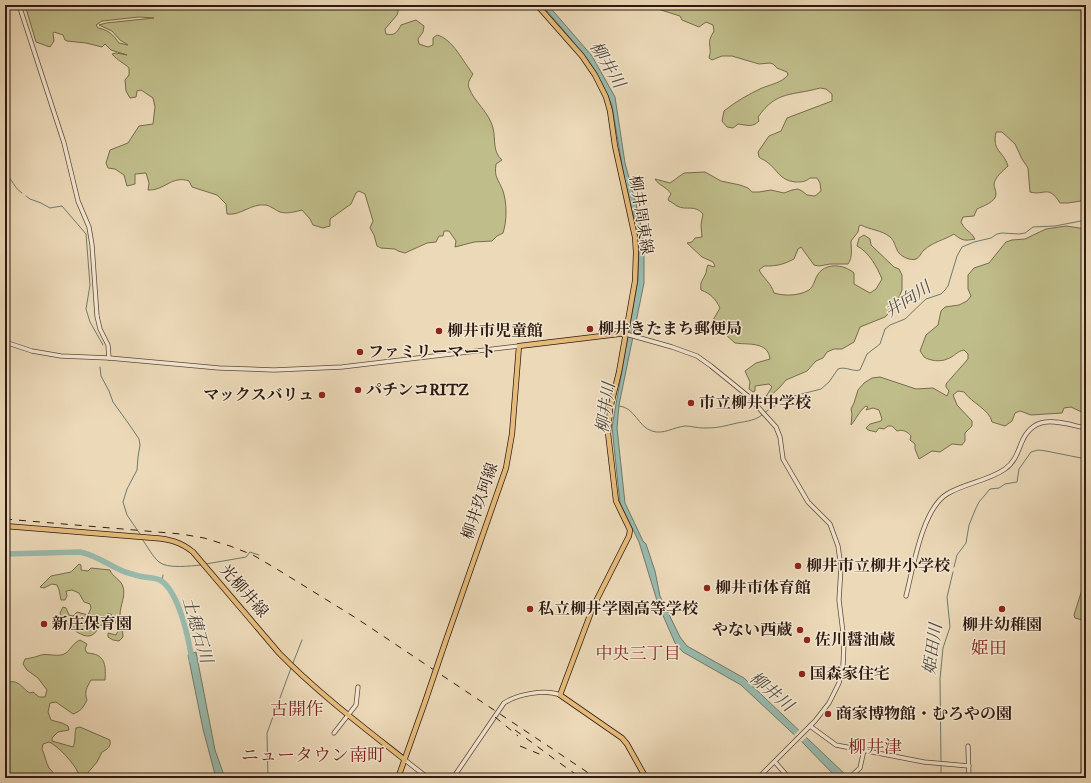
<svg xmlns="http://www.w3.org/2000/svg" width="1091" height="783" viewBox="0 0 1091 783" font-family="'IM FELL DW Pica','Noto Serif JP',serif">
  <style>
    .green { fill: #bfbd8a; stroke: #766c4c; fill-rule: evenodd }
    .water { fill: #99baad; stroke: #6e7a6e }
    .pier { fill: #ecd9b8 }
    .lines { fill: none; stroke-linecap: round; stroke-linejoin: round }
    .stream { stroke: #6e7a6e; stroke-width: 1 }
    .river { stroke: #99baad; stroke-width: 5.5 }
    .minor-casing { stroke: #5d4a39; stroke-width: 5 }
    .major-casing { stroke: #2d1a0f; stroke-width: 6 }
    .minor { stroke: #f3e6d1; stroke-width: 3.5 }
    .major { stroke: #e6bc7c; stroke-width: 4.5 }
    .rail { stroke: #2d1a0f; stroke-width: 1; stroke-dasharray: 7 7; stroke-linecap: butt }
    .major-bridge-casing { stroke: #2d1a0f; stroke-width: 6; stroke-linecap: butt }
    .major-bridge { stroke: #e6bc7c; stroke-width: 4.5 }
    .poi-dot { fill: #8f2418; stroke: #f3e6d1; stroke-width: 1.5 }
    .labels { text-anchor: middle; dominant-baseline: central; stroke-width: 3; stroke-linejoin: round; paint-order: stroke }
    .street-label { font-size: 16px; fill: #2d1a0f; stroke: #f3e6d1 }
    .poi-label { font-size: 16px; font-weight: bold; fill: #2d1a0f; stroke: #f3e6d1; text-anchor: start }
    .water-label { font-size: 17px; font-style: italic; fill: #4d4a3e; stroke: #f3e6d1 }
    .neighbourhood-label { font-size: 17px; fill: #7a1f14; stroke: #f3e6d1 }
    .quarter-label { font-size: 18px; fill: #7a1f14; stroke: #f3e6d1 }
  </style>
  <rect width="100%" height="100%" fill="#ecd9b8"/>
  <filter id="stains"><feTurbulence type="fractalNoise" baseFrequency=".005" numOctaves="4"/><feColorMatrix values="0 0 0 0 .2 0 0 0 0 .09 0 0 0 0 .02 0 0 0 .5 -.17"/></filter>
  <radialGradient id="worn" r=".72"><stop offset=".6" stop-color="#630" stop-opacity="0"/><stop offset="1" stop-color="#630" stop-opacity=".3"/></radialGradient>
  <g class="green">
    <path d="M25,5H400L397,15L385,29L386,34C394,36 397,33 401,25L416,20L424,26L423,32L418,39L419,44L428,47L433,45V38L437,35C453,39 463,62 473,74C470,79 467,83 469,88C475,103 489,112 493,128C496,140 492,151 502,160L496,164C494,178 498,178 503,191C507,203 507,221 503,233L497,236L492,241L474,242L455,247L456,241L449,231H444L443,236H439L436,242L427,243L405,253L398,251L395,249L381,248L377,246L374,235L370,228L373,221L365,194L359,191L356,193L351,204L330,219V226L323,228L313,225L310,219L302,210C294,212 287,214 280,212C275,210 271,206 266,205C251,203 241,216 227,214L226,204L217,195L192,187L189,181C172,175 164,191 148,190L149,183L146,173L135,174V184L127,186L124,175L115,169L108,168L106,163L110,150L128,143L139,126L153,124L155,107L153,98L141,90L137,91L136,97L130,98L126,91L125,80L129,75V68C124,63 118,61 112,54L116,53L127,55L111,50L105,44L102,47L86,43L67,41L65,40L63,35L54,32L53,33L54,41L50,47L36,42ZM139,17L154,18L106,23L99,25L112,31L120,40L128,45L119,43C113,35 109,30 98,28L96,25L102,21Z"/>
    <path d="M645,5H1086V206L1081,201L1068,203H1060C1048,184 1045,196 1030,192L1028,168L1022,159L1015,144L1002,132H996C992,152 1003,150 1008,166C1003,171 995,177 994,184C994,187 996,191 996,194C996,202 983,206 977,209L974,216L963,217L961,222C966,232 970,230 975,239C965,241 962,241 954,234C944,240 933,242 924,250C921,253 919,258 916,259C911,261 902,257 899,253C895,248 895,241 890,237C882,230 870,230 861,225L859,226L858,232L851,241C851,249 853,257 848,264H830L819,266L814,265L801,247L798,249L794,259C782,265 777,266 764,266L759,270C764,279 771,283 774,293C784,296 797,296 807,291C813,289 814,281 817,276C824,262 844,264 854,273V284L870,293L876,289L882,279C877,267 869,252 857,246L859,238L864,235L870,239L871,245L894,267L899,269L902,275V290L894,308L885,317L860,327L854,342L842,349H834L827,352L823,358L816,361L807,371L786,380L780,387L765,401H763L772,387L769,384L755,386V391L753,392L749,389L750,382L745,371L756,363L770,359C768,341 748,345 735,343L724,333L714,328L713,320L720,308C715,298 711,294 701,290C700,281 702,282 705,275C707,272 706,268 708,265L714,267L715,266L713,262L702,257L687,243L692,242L695,238L702,237L701,225L703,214C695,204 686,211 677,206C674,204 672,202 669,201L668,199L671,194C667,187 658,185 655,179L670,183L684,173L705,172L721,181L740,185L748,188L752,192H759L771,190L784,193L792,190L798,189L802,191L807,195L815,196L821,191L820,183L817,178H810C805,182 802,182 795,182C779,180 778,170 767,162C765,160 761,159 759,157L758,152L769,136L781,131L787,118L832,101V94L826,89L820,88C792,96 777,90 758,117L759,121C752,128 747,125 738,124L733,128L727,127L722,121L724,111C735,102 749,94 762,88C772,84 781,83 788,75L787,72L777,68L773,64L770,63L759,64L732,56H722L712,60L709,58C713,45 705,45 714,31L713,25L706,22L699,27L682,20L680,16Z"/>
    <path d="M1066,226L1086,229V414L1071,407L1064,408L1062,413L1031,415L1020,411L1015,413L1012,421L1005,426L992,422C990,410 972,403 964,392L958,391L953,395L957,405L972,421V426L965,433V441L962,445L952,444L940,452L932,451L919,459L915,449V444L910,440L911,436C908,432 903,429 897,431L892,426H888L884,429L879,428L876,432L868,430L866,428L870,424L881,421L882,419L879,410L873,408L866,410L868,407L866,406C859,411 857,418 851,425L852,414L851,409L854,403L858,390L864,383L872,378L880,377L916,389L933,388L947,396L949,391L946,387V384L968,359V354L964,350C957,351 954,357 947,359C941,362 930,361 924,357C924,357 921,352 920,351L926,335L938,325L941,311L945,307L959,305L967,301L971,296L968,289V275L974,268L989,263L1006,242L1012,240L1025,239L1046,229Z"/>
    <path d="M79,564L81,565V570L88,571L91,568L110,570C112,577 121,579 123,587C126,595 120,606 120,615C120,622 123,629 123,637L119,641L113,640L108,637V633L116,635L119,629L111,614H107L106,618L110,624L109,627L100,625C97,630 95,635 89,636C79,637 62,621 60,613L63,607L66,608L69,615L73,616L77,612L88,615L91,608L90,604L84,602L79,593L72,590L66,591L67,596L65,600H61L59,590L57,585L52,584L44,588L40,587L51,576L71,572Z"/>
    <path d="M1086,581V621L1075,618L1074,615L1084,583Z"/>
    <path d="M80,640L87,644L85,649L87,653C105,654 106,664 105,680H91C87,687 84,692 87,700C83,708 81,711 73,714L56,702L50,703L48,712L51,720L62,723L68,726L69,730L58,732L52,738V741L73,747C76,741 74,735 76,728L80,727L110,740C111,747 108,749 102,752L97,762L86,775L78,773C75,764 57,745 49,742L43,744L42,749C45,755 46,763 49,768C52,771 55,774 57,778H5V683C19,678 21,688 30,693L33,692L39,697H45L47,690L38,678L27,670L23,664L25,659C31,658 36,657 41,655C49,653 58,658 66,653C71,649 73,643 80,640Z"/>
  </g>
  <g class="water">
    <path d="M542,5H548L592,56L615,97L625,163L640,219L644,254V283L619,405L617,428L625,503L643,541L646,544L655,571L660,596L680,637L687,646L744,678L849,778H837L802,742L741,685L683,652L675,643L658,604L639,542L620,503L612,427L638,280L639,244L633,213L625,182L612,106C598,67 568,36 542,5Z"/>
    <path d="M196,652L215,750L225,778H216L203,729L188,655Z"/>
  </g>
  <path class="pier" d="M800,729L808,736L801,742L794,735Z"/>
  <g class="lines">
    <g class="stream">
      <path d="M5,172C12,179 14,188 22,193"/>
      <path d="M26,196L30,199L41,203L50,208L62,206L86,234L90,285L86,309L90,322L103,345"/>
      <path d="M100,367L101,376L109,391L113,402L131,427L139,439L140,445L138,457L137,470L127,489L123,502L127,515L140,534"/>
      <path d="M619,406C635,407 638,427 652,431C663,435 674,427 685,426C691,426 697,428 703,428C717,428 720,427 733,424C744,421 753,422 762,415"/>
      <path d="M764,413L786,398L821,389L829,382L838,369C846,366 852,372 860,370L867,354L880,344L885,329L890,325L905,319L926,299L941,294L945,290L948,286L957,256L962,247L974,242L991,238L997,234L1002,233L1019,234L1025,233L1033,227L1055,226L1086,220"/>
      <path d="M142,539C147,546 153,557 159,562C167,569 191,566 201,565"/>
      <path d="M206,564L246,557L250,552L259,555"/>
      <path d="M954,567L957,555L966,543L969,525L976,508L979,502L990,489L999,488L1005,484L1017,482L1019,469L1031,452L1038,450L1046,451L1086,459"/>
      <path d="M162,581L163,575"/>
      <path d="M293,663L302,640"/>
      <path d="M941,761L940,679L943,648L950,627L947,597L953,572"/>
      <path d="M941,765V778"/>
      <path d="M268,778L267,733L291,668"/>
    </g>
    <path class="river" d="M5,554L80,552C96,555 110,566 125,572C129,573 135,575 139,576C146,578 154,577 160,580C179,591 189,640 192,661"/>
    <g class="minor-casing">
      <g id="minor">
        <path d="M19,5L64,143L78,201L89,227L92,245L97,316L100,329L108,345L109,358"/>
        <path d="M626,334L672,347L697,356L711,366L748,396L776,427L780,437L783,459L808,502L830,524L838,546L841,567L839,600L844,641L843,666L839,683L829,703L815,721L758,778"/>
        <path d="M5,342L32,351L61,356L109,358L219,368L274,370L342,367L519,346"/>
        <path d="M906,596C913,569 922,509 947,494C965,483 988,481 1005,469C1014,463 1017,454 1021,444C1034,411 1060,423 1086,428"/>
        <path d="M810,726L836,745L924,762L969,766"/>
        <path d="M334,733L356,705L358,687"/>
        <path d="M968,746L969,778"/>
        <path d="M405,760L428,778"/>
        <path d="M775,762L789,778"/>
        <path d="M453,778L504,703C518,694 545,689 560,695"/>
        <path d="M849,778L860,768L864,750"/>
      </g>
    </g>
    <g class="major-casing">
      <g id="major">
        <path d="M537,5L582,56L595,75L606,97L610,111L615,146L635,237L636,252L635,281L619,372L610,409L608,433L616,501L630,530L629,536L593,607L560,695L622,738L627,744L646,778"/>
        <path d="M5,526L154,538C169,539 181,542 193,552L279,653C317,692 362,726 405,760"/>
        <path d="M445,643L506,468L512,434L519,346L619,334H626"/>
        <path d="M398,778L425,702"/>
      </g>
    </g>
    <use href="#minor" class="minor"/>
    <use href="#major" class="major"/>
    <g class="rail">
      <path d="M5,519L181,534L204,538L230,546L253,555L280,571L356,618L596,778"/>
      <path d="M495,717L518,736"/>
      <path d="M515,730L557,761L581,778"/>
      <path d="M520,746L544,756"/>
    </g>
    <g class="major-bridge-casing">
      <path id="major-bridge" d="M425,702L445,643"/>
    </g>
    <use href="#major-bridge" class="major-bridge"/>
  </g>
  <g class="poi-dot">
    <circle cx="590" cy="329" r="4"/>
    <circle cx="439" cy="331" r="4"/>
    <circle cx="360" cy="352" r="4"/>
    <circle cx="358" cy="390" r="4"/>
    <circle cx="322" cy="395" r="4"/>
    <circle cx="691" cy="403" r="4"/>
    <circle cx="798" cy="566" r="4"/>
    <circle cx="707" cy="588" r="4"/>
    <circle cx="530" cy="609" r="4"/>
    <circle cx="1002" cy="609" r="4"/>
    <circle cx="44" cy="624" r="4"/>
    <circle cx="800" cy="630" r="4"/>
    <circle cx="807" cy="640" r="4"/>
    <circle cx="802" cy="674" r="4"/>
    <circle cx="828" cy="714" r="4"/>
  </g>
  <g class="labels">
    <g class="street-label">
      <text transform="translate(641 215) rotate(81)">柳井周東線</text>
      <text transform="translate(480 501) rotate(-71)">柳井玖珂線</text>
      <text transform="translate(244 591) rotate(49)">光柳井線</text>
    </g>
    <g class="poi-label">
      <text x="598" y="329">柳井きたまち郵便局</text>
      <text x="447" y="331">柳井市児童館</text>
      <text x="368" y="352">ファミリーマート</text>
      <text x="366" y="390">パチンコRITZ</text>
      <text x="314" y="395" text-anchor="end">マックスバリュ</text>
      <text x="699" y="403">市立柳井中学校</text>
      <text x="806" y="566">柳井市立柳井小学校</text>
      <text x="715" y="588">柳井市体育館</text>
      <text x="538" y="609">私立柳井学園高等学校</text>
      <text x="52" y="624">新庄保育園</text>
      <text x="1002" y="625" text-anchor="middle">柳井幼稚園</text>
      <text x="792" y="630" text-anchor="end">やない西蔵</text>
      <text x="815" y="640">佐川醤油蔵</text>
      <text x="810" y="674">国森家住宅</text>
      <text x="836" y="714">商家博物館・むろやの園</text>
    </g>
    <g class="water-label">
      <text transform="translate(607 65) rotate(59)">柳井川</text>
      <text transform="translate(908 300) rotate(-33)">井向川</text>
      <text transform="translate(606 408) rotate(-82)">柳井川</text>
      <text transform="translate(197 630) rotate(74)">土穂石川</text>
      <text transform="translate(933 649) rotate(-82)">姫田川</text>
      <text transform="translate(771 692) rotate(40)">柳井川</text>
    </g>
    <g class="neighbourhood-label">
      <text x="638" y="654">中央三丁目</text>
    </g>
    <g class="quarter-label">
      <text x="989" y="649">姫田</text>
      <text x="297" y="710">古開作</text>
      <text x="875" y="748">柳井津</text>
      <text x="313" y="756">ニュータウン南町</text>
    </g>
  </g>
  <rect width="1091" height="783" fill="none" stroke="#ecd9b8" stroke-width="20"/>
  <rect x="6" y="6" width="1079" height="771" fill="none" stroke="#2d1a0f" stroke-width="2"/>
  <rect x="10" y="10" width="1071" height="763" fill="none" stroke="#2d1a0f"/>
  <rect width="100%" height="100%" filter="url(#stains)"/>
  <rect width="100%" height="100%" fill="url(#worn)"/>
</svg>
